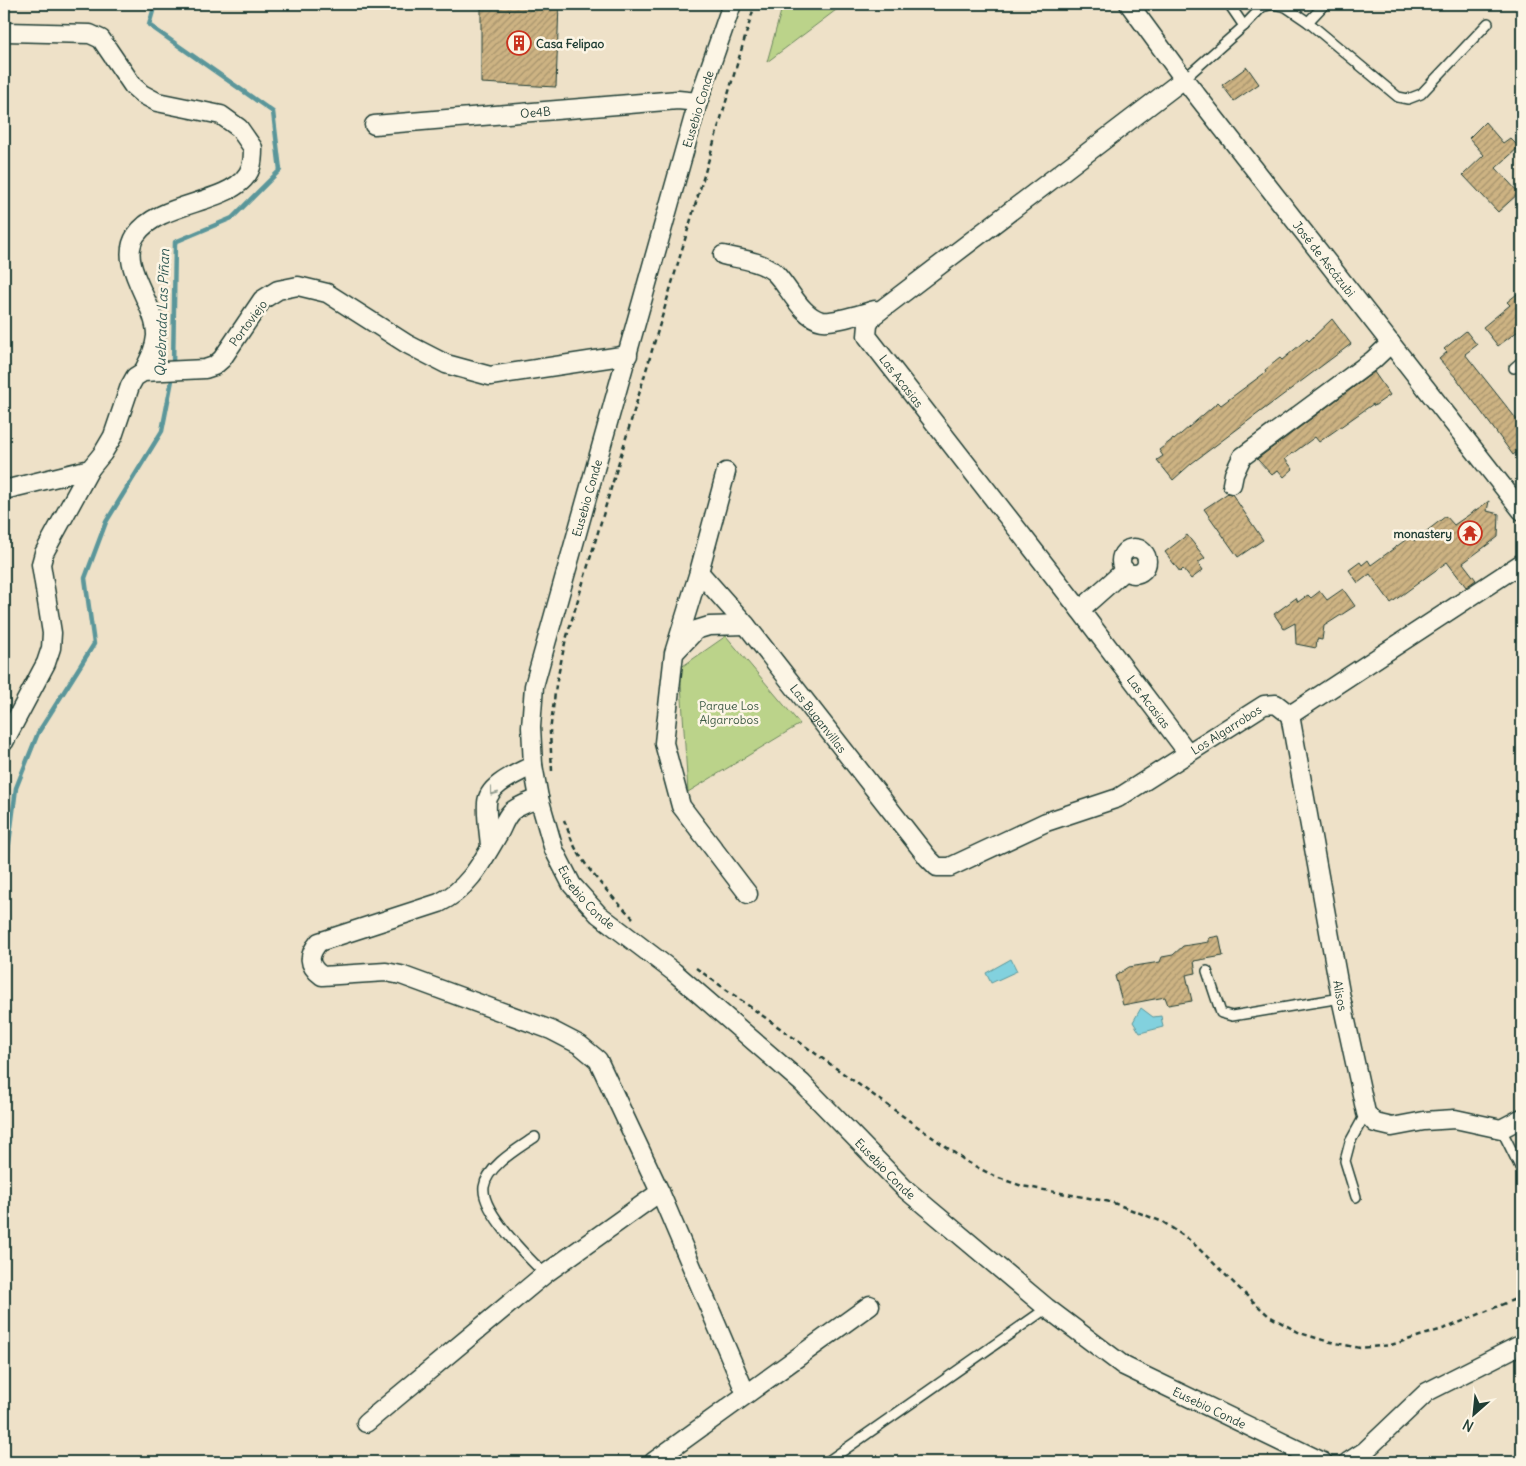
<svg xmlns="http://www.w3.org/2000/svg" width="1526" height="1466" viewBox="0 0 1526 1466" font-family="Delius,sans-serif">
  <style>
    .green { fill: #bbd38a; stroke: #6d885f }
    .water { fill: #82d1de; stroke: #5a969a }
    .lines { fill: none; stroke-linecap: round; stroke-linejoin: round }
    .stream { stroke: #5a969a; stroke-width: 4.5 }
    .building { fill: url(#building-hatch); stroke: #1f3d34 }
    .service-casing { stroke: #1f3d34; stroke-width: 12 }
    .minor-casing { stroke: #1f3d34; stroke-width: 21 }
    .path { stroke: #1f3d34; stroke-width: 2.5; stroke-dasharray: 5 4; stroke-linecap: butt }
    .service { stroke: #fcf5e5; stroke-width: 9 }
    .minor { stroke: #fcf5e5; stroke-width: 18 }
    .oneway { stroke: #8e998c }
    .labels { text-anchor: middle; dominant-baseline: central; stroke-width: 5; stroke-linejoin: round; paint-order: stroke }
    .poi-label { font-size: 12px; font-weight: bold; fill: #1f3d34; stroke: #fcf5e5; text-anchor: start }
    .street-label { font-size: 12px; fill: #1f3d34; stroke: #fcf5e5 }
    .park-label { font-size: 12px; fill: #3e5b45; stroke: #fcf5e5 }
    .water-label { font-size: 14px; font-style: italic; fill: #335b56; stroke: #fcf5e5 }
  </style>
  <defs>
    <pattern id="building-hatch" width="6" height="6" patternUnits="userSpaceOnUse" patternTransform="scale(1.25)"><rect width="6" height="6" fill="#cdb383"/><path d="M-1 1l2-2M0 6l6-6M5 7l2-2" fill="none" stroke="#a6936c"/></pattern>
  </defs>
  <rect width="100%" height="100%" fill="#eee1c8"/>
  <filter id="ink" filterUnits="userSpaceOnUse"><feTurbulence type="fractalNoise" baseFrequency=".02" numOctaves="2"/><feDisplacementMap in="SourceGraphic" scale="10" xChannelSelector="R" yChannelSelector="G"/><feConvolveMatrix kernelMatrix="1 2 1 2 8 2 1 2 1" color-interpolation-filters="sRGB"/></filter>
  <g filter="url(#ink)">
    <g class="green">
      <path d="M783,4H844L767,62Z"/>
      <path d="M726,636L800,724L688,792L680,668Z"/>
    </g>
    <g class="water">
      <path d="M1011,959L1017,971L991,983L986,973Z"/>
      <path d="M1141,1008L1153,1017L1161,1016L1163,1027L1140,1033L1133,1022Z"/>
    </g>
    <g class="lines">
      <g class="stream">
        <path d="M155,4L149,25L273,112L280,170L232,218L175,242L173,367"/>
        <path d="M4,883L16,788L38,733L94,644L85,578L106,522L162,431L173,375"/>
      </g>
    </g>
    <g class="building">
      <path d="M481,4H559L556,87L481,83Z"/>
      <path d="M1247,67L1259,84L1234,101L1222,85Z"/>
      <path d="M1485,122L1503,143L1510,138L1519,147L1496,168L1519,193L1498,212L1463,175L1484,155L1469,138Z"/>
      <path d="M1522,290V328L1498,346L1483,327L1510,305L1507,302Z"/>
      <path d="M1332,319L1351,344L1192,463L1173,480L1157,460L1163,456L1159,450L1173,439L1174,440L1218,402L1221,405L1266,372L1265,370L1280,358L1282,360L1307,339L1309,341Z"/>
      <path d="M1466,331L1477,345L1465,354L1522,426V448L1513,455L1457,379L1439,359L1447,352L1444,349Z"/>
      <path d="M1374,372L1390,395L1374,406L1373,404L1319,442L1315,437L1285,459L1293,469L1284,477L1278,470L1272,475L1257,459Z"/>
      <path d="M1228,493L1232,494L1263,540L1238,557L1204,509Z"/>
      <path d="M1489,501L1487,511L1499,514L1498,537L1463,563L1476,580L1466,587L1447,562L1391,603L1370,574L1358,583L1349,570L1360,562L1362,565L1368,560L1371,565L1411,536L1414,541L1446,516L1454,525Z"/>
      <path d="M1187,535L1205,558L1198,563L1203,570L1191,579L1183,569L1180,572L1165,552Z"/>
      <path d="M1343,589L1355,606L1324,626L1322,640L1317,639L1316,648L1296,644L1295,623L1284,629L1274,614L1296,598L1298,602L1308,595L1311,598L1320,591L1327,600Z"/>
      <path d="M1219,936L1223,956L1194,961L1196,973L1186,975L1192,1001L1168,1005L1165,997L1123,1005L1115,976L1129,967L1160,962L1162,957L1173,955L1183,946L1209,942V938Z"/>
    </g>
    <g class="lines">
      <g class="service-casing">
        <g id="service">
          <path d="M1229,4L1244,26"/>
          <path d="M1308,22L1325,4"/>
          <path d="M1184,79L1244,26L1262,7L1273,4L1286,7L1308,22L1398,97L1408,99L1421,94L1488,23"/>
          <path d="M1514,368L1522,361"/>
          <path d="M1207,971L1221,1013L1232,1016L1341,998"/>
          <path d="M1501,1129L1522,1171"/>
          <path d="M535,1137C519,1148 487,1166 484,1187C481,1211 528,1258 545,1274"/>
          <path d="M1356,1197L1345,1161L1350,1142L1366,1113"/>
          <path d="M827,1462L1047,1308"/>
        </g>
      </g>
      <g class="minor-casing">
        <g id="minor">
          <path id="s1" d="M732,4L698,102L534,686L531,727L533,765L539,798L554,850L572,885L598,914L674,972L802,1083L904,1188L1047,1308L1124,1366L1323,1462"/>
          <path id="s2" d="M1129,4L1184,79L1522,511"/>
          <path d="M6,32L90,34L101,39L133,86L142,94L157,102L221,115L239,128L253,148C253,154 253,161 251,167C239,205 160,199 136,235C116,265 157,303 156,336C155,349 149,360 143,372"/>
          <path id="s3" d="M1184,79L873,316L868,325L867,336L1080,610L1188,753"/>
          <path id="s4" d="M374,125L678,100L698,102"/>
          <path d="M723,255C739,259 761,261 774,272C788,285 801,317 822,321C833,323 863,313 875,310L878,312"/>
          <path d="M726,472L699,572L674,653L664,743L681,806L748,894"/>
          <path d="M1232,484L1234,474L1242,457L1373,360L1391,343"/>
          <path d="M4,490L90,469L103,453L113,436L130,386L135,377L143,372L205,369L214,366L222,359L262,300L278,290L298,286L327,293L407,344L446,364L490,376L628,355"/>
          <circle cx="1134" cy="561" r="13"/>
          <path id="s5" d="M699,572L746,625L928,858L937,867H950L1046,822L1118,798L1264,705L1276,704L1290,715"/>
          <path d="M1080,610L1125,570"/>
          <path d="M676,651L696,630L709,626L746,625"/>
          <path id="s6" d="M1290,715L1341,998L1366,1113L1375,1123L1392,1127L1424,1121L1455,1119L1501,1129L1522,1118"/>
          <path d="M1290,715L1522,563"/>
          <path d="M4,742L46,663L51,648L52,633L41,564L44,553L90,469"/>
          <path d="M539,798C530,802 517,806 511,812C505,818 503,826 499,833C483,860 469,889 439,903L319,942C308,955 307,965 322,976L386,972L401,975L551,1030L580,1045L598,1060L660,1192L746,1394"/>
          <path d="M490,846C489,832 486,817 487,803C488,784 519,773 533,765"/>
          <path d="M366,1423L545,1274L660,1192"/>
          <path d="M653,1462L870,1305"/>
          <path d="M1348,1462L1365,1451L1427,1392L1522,1344"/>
        </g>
      </g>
      <g class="path">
        <path d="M552,771L550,732L556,685L565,643L755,4"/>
        <path d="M564,820C568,829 571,840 576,849C591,875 612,897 633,918"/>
        <path d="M696,968L967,1162L996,1177L1022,1186L1111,1202L1163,1222L1191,1241L1245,1294L1269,1316L1300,1333L1326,1341L1360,1348L1391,1345L1449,1327L1513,1300L1522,1298"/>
      </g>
      <use href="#service" class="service"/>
      <use href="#minor" class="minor"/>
    </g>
    <defs><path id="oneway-chevron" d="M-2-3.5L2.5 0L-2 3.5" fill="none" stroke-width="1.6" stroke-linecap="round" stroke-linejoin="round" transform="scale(1.25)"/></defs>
    <use class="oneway" href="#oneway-chevron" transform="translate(493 792) rotate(127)"/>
  </g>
  <defs>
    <g id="building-ring" transform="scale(1.25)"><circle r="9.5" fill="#fcf5e5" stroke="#c8321e" stroke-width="1.5"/><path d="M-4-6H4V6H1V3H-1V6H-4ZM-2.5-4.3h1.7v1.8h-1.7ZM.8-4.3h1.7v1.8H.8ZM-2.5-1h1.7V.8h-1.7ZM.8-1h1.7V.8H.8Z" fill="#c8321e"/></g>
    <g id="temple-ring" transform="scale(1.25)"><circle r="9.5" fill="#fcf5e5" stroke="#c8321e" stroke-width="1.5"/><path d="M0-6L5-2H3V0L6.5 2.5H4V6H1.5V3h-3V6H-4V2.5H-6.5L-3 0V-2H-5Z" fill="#c8321e"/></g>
  </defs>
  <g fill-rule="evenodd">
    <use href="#building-ring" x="519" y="43"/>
    <use href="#temple-ring" x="1470" y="533"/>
  </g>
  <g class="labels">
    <g class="poi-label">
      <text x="536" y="43">Casa Felipao</text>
      <text x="1452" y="533" text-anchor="end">monastery</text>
    </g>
    <g class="street-label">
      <text transform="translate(698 109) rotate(-73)">Eusebio Conde</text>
      <text stroke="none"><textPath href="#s4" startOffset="162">Oe4B</textPath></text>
      <text stroke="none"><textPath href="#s2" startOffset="321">José de Ascázubi</textPath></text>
      <text transform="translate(248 323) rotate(-53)">Portoviejo</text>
      <text stroke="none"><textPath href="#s3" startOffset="469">Las Acasias</textPath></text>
      <text transform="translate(587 498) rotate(-74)">Eusebio Conde</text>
      <text stroke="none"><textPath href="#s3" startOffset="874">Las Acasias</textPath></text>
      <text stroke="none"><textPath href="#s5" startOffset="189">Las Buganvillas</textPath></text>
      <text stroke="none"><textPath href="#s5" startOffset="702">Los Algarrobos</textPath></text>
      <text stroke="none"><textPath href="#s1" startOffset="935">Eusebio Conde</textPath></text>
      <text stroke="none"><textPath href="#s6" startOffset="285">Alisos</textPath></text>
      <text stroke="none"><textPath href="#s1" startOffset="1340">Eusebio Conde</textPath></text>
      <text stroke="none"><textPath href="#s1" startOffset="1745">Eusebio Conde</textPath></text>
    </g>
    <g class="park-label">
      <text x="729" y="705">Parque Los<tspan x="729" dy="14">Algarrobos</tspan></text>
    </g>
    <g class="water-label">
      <text transform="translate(162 313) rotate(-88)">Quebrada Las Piñan</text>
    </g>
  </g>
  <rect width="1526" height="1466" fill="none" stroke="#fcf5e5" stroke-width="20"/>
  <rect x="10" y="10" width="1506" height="1446" fill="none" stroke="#1f3d34" stroke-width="2" filter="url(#ink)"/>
  <g transform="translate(1474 1414) rotate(207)" stroke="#fcf5e5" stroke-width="4" paint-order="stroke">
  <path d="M0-4L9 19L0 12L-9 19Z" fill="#1f3d34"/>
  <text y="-8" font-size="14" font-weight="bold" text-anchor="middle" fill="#1f3d34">N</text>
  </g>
</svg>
